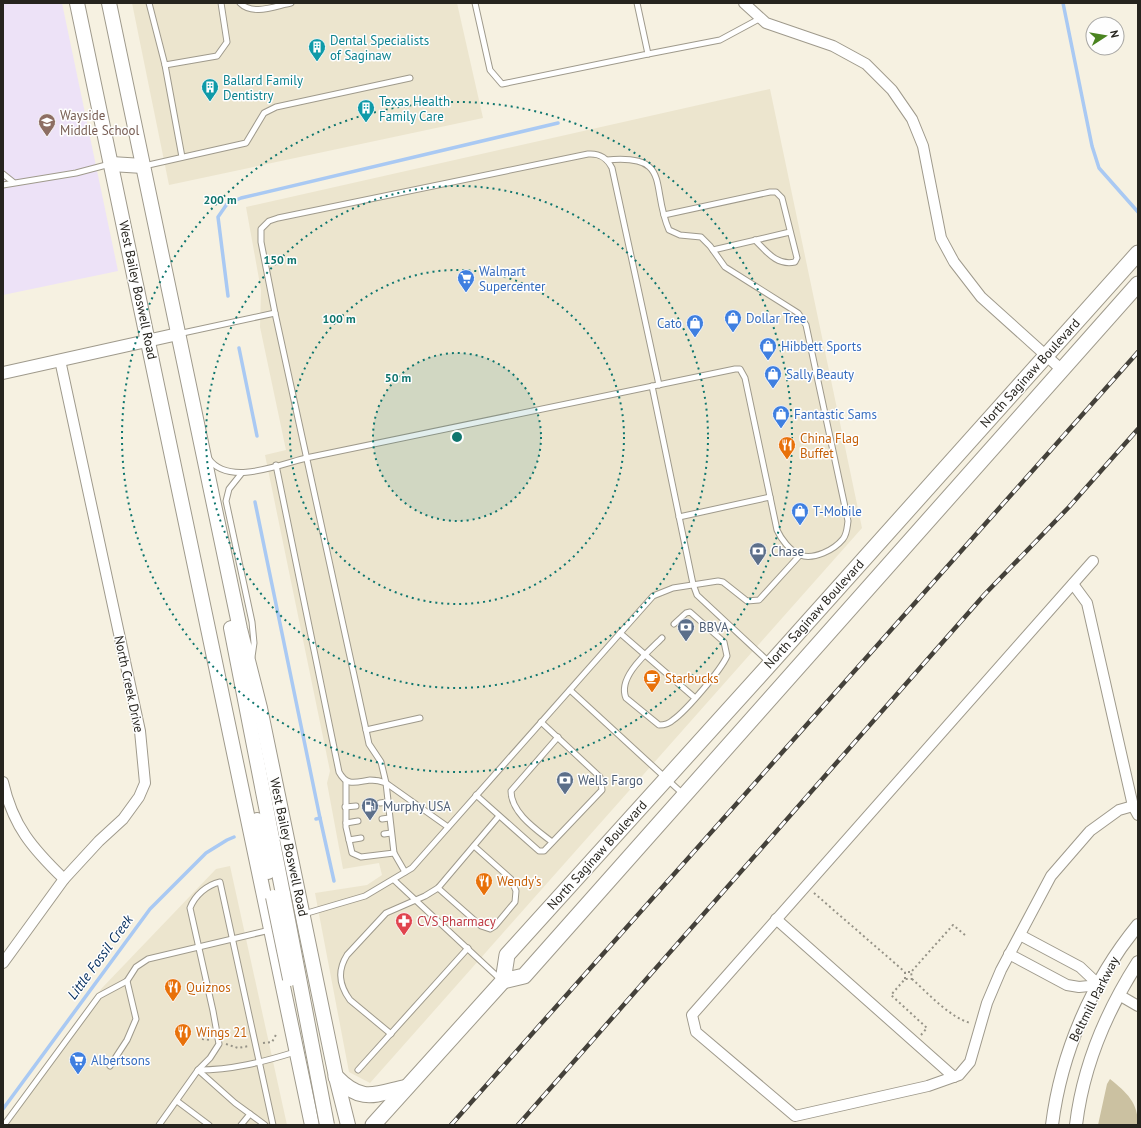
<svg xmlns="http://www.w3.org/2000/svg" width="1141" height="1128" viewBox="0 0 1141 1128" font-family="'PT Sans',sans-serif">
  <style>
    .built { fill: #ece5ce }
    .education { fill: #ede2f7 }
    .green { fill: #cbc1a1 }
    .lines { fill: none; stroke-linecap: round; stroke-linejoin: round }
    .stream { stroke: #a9c9f3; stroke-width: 3.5 }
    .service-casing { stroke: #9f9a8c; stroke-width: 7 }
    .minor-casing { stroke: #9f9a8c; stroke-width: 12 }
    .tertiary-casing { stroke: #9f9a8c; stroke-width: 14 }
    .secondary-casing { stroke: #9f9a8c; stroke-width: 16 }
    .primary-casing { stroke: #9f9a8c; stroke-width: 17 }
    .path { stroke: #969387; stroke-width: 2; stroke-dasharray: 2 3; stroke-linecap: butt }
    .service { stroke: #fff; stroke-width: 5 }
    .minor { stroke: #fff; stroke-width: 10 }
    .tertiary { stroke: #fff; stroke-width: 12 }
    .secondary { stroke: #fff; stroke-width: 14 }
    .primary { stroke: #fff; stroke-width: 15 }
    .rail-casing { stroke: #44413a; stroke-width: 4.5 }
    .rail { stroke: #fefefe; stroke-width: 3; stroke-dasharray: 9; stroke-linecap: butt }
    .secondary-bridge-casing { stroke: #9f9a8c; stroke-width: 16; stroke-linecap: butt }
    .secondary-bridge { stroke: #fff; stroke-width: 14 }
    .ring { fill: none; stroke: #0f766e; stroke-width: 2; stroke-dasharray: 2 4 }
    .labels { text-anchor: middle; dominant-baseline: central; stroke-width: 3; stroke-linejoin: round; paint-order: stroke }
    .culture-label { font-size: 13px; fill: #0d838f; stroke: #fefefe; text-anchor: start }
    .education-label { font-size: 13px; fill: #785e54; stroke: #fefefe; text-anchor: start }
    .shop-label { font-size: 13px; fill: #366cbe; stroke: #fefefe; text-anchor: start }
    .street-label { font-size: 13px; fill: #26241e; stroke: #fefefe }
    .food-label { font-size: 13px; fill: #c56008; stroke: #fefefe; text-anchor: start }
    .service-label { font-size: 13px; fill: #4e5e75; stroke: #fefefe; text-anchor: start }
    .health-label { font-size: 13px; fill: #be3a42; stroke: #fefefe; text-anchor: start }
    .water-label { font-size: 14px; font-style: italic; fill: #012b5c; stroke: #fefefe }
    .centre { fill: #0f766e; stroke: #fefefe; stroke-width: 2 }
    .ring-label { font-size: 12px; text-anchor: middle; font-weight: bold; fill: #0f766e; stroke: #fefefe; stroke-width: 3; stroke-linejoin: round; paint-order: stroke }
  </style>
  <rect width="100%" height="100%" fill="#f6f1e1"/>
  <g class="built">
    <path d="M132,3H457L483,118L169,185Z"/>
    <path d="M770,89L862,528L370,1083L349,1072L315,893L367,885L382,875L379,863L343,869L327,783L330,771L265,455L286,450L260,327L261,290L246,207Z"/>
    <path d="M230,866L287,1125H3V1121L102,988L216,869Z"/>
  </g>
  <path class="education" d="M3,3H62L118,271L3,295Z"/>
  <path class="green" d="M1110,1079C1127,1093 1138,1102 1138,1125H1098L1107,1084Z"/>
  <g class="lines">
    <g class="stream">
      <path d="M1063,3L1092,146L1099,168L1138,212"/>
      <path d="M228,296L218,217L227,204L241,198L558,123"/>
      <path d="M239,348L257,436"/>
      <path d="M255,502L320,818L316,819"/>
      <path d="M320,818L334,881"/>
      <path d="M3,1109L150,909L206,853L227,840L234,837"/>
    </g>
    <g class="service-casing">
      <g id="service">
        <path d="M149,3L165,65L217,56L227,42L221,3"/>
        <path d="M240,3C253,16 275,6 291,3"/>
        <path d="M475,3L490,70L502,84L648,54L637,3"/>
        <path d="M648,54L720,40L759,19"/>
        <path d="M165,65L182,157"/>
        <path d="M144,166L246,143L264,113L276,107L410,78"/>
        <path d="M3,174L13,182"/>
        <path d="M3,185L76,173L110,164"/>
        <path d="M664,215L770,192H776L782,198L797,258L795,262C777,266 767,252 755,240"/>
        <path d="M713,250L790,232"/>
        <path d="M178,334L275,313"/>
        <path d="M652,386L693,584L697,595L770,663"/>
        <path d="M209,459C228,486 279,465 306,458L735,369H740L745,378L777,530C781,539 790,551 800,555C814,560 834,550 843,539C847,534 847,528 848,521L806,325L798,313L725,267L710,246L701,237L680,235L669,230C650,187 673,154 607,160"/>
        <path d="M276,465L339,772C347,787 356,782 370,780C376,780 381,781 386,783L448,827"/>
        <path d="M241,474L229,489L226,501L252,622L254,643L252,657"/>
        <path d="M679,517L770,497"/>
        <path d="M620,633L695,698"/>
        <path d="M662,638C648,652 617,677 626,698L659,725C664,725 669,724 673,720C686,711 721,670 727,656L724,642L690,612L686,613L674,624"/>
        <path d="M570,690L683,794"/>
        <path d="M366,730L420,718"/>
        <path d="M346,781V827L352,853L361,857L394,853"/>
        <path d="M476,795L539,851H544L602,790L600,777L541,722"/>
        <path d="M380,803L387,802"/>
        <path d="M345,807L356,806"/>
        <path d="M382,819L389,818"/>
        <path d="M346,823L358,821"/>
        <path d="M384,834L391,833"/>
        <path d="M349,840L361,838"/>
        <path d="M552,842C537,830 511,813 511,791L558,737"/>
        <path d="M405,872L394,853L386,783L381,762L369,744L366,730L275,313L261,242V229L269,221L278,218L588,154C600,153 607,158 612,168L659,385"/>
        <path d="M394,880L500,979"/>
        <path d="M438,888L481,926L490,929L495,926L515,902L516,891L511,879L474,846"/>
        <path d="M304,914L365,896L412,868L653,596L673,588L718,581L723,582L747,601L759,600L800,555"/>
        <path d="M391,1034L350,1000C339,985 337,971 347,955L386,913L425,896L438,888L499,816"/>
        <path d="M110,1066L127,1040L136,1019L127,981"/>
        <path d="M198,1070L210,1058L219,1044L213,1011L190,908C195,895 207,885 220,882L273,1125"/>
        <path d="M198,1070C232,1070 263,1062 295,1052"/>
        <path d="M358,1070L468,948"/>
        <path d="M177,1101L209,1125"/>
        <path d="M4,1125L99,996L127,981L136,967L148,959L270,930"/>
        <path d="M159,1125L198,1070L235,1103L265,1125"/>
        <path d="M241,1125L250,1114"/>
      </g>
    </g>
    <g class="minor-casing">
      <g id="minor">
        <path d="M744,3L766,23L833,46L866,64L892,90L912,119L923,146L941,238L954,262L981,297L1062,370"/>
        <path d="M1093,561L692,1015L696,1032L795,1116L928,1086L959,1075L970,1062L987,1003L1001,970L1051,876L1090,831L1119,810L1133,806"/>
        <path d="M1073,584L1087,603L1133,806L1138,815"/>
        <path d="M3,782C13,826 32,848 64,879"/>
        <path d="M776,919L954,1077"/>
        <path d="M1020,935L1080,967L1099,985"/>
        <path d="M1009,954L1067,985L1079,987L1099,985"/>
        <path d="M3,963L64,879L99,841L123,819L139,797L145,783L140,731L60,360"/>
        <path d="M1119,995L1138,1006"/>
      </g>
    </g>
    <g class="tertiary-casing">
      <g id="tertiary">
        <path d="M3,373L178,334"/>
        <path d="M1052,1125C1061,1053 1092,981 1138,925"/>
        <path d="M1076,1125C1083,1066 1106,1012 1138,962"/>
      </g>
    </g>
    <g class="secondary-casing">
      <g id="secondary">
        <path d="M77,3L312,1125"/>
        <path d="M109,3L240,629L260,708L336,1077L348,1125"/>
        <path d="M111,164L143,166"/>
        <path d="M231,628L283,894"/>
        <path d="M257,820L268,872"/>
      </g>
    </g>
    <g class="primary-casing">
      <g id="primary">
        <path d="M503,981L524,976L1138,284"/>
        <path d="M336,1077C362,1104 375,1094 407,1087"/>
        <path d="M373,1125L503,981L507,955L771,663L1138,253"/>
      </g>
    </g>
    <g class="path">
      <path d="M814,893L905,972"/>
      <path d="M905,979V972H911"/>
      <path d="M912,979C929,994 948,1016 970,1023"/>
      <path d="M921,1035L927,1028L891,995L905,979H912L911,972L953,925L965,935"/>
      <path d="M202,1039L211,1040"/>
      <path d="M263,1043L272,1042L277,1033"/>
      <path d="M226,1044L238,1048L249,1046"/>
    </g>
    <use href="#service" class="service"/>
    <use href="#minor" class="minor"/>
    <use href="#tertiary" class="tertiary"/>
    <use href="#secondary" class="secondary"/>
    <use href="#primary" class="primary"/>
    <g class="rail-casing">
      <g id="rail">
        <path d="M451,1125L1138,352"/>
        <path d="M518,1125L985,594L1069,507L1138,429"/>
      </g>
    </g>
    <use href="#rail" class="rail"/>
    <g class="secondary-bridge-casing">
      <g id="secondary-bridge">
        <path d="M283,894L327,1125"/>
        <path d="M273,897L290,979"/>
      </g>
    </g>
    <use href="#secondary-bridge" class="secondary-bridge"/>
  </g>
  <circle cx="457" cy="437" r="84" fill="#0f766e" fill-opacity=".12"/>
  <g class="ring">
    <circle cx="457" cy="437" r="84"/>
    <circle cx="457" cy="437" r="167"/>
    <circle cx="457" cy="437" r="251"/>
    <circle cx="457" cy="437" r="335"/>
  </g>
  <defs>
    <g id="building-pin" transform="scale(0.9)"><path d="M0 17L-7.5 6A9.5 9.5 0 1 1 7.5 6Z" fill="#0f9aa8" stroke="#fefefe"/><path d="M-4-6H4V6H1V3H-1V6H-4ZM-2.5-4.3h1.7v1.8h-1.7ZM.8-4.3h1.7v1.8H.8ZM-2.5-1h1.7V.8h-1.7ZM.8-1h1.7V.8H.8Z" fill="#fff"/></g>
    <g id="school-pin" transform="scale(0.9)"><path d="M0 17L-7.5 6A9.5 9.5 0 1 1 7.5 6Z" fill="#8d6e63" stroke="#fefefe"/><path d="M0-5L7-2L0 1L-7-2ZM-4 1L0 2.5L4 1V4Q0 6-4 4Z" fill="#fff"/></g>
    <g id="supermarket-pin" transform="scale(0.9)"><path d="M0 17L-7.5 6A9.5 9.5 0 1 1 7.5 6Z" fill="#3f7fe0" stroke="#fefefe"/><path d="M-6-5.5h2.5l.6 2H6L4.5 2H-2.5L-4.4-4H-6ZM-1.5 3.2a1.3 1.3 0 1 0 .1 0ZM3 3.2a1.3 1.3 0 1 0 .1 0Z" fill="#fff"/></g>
    <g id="shop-pin" transform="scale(0.9)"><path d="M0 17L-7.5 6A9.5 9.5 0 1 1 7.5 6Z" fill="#3f7fe0" stroke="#fefefe"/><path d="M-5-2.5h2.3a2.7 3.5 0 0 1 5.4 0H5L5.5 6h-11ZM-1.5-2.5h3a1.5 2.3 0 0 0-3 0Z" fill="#fff"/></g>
    <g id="restaurant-pin" transform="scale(0.9)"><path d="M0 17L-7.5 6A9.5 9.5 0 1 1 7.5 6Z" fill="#e8710a" stroke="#fefefe"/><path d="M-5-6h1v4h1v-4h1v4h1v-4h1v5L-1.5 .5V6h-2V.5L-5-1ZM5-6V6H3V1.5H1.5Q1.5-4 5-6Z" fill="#fff"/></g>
    <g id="bank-pin" transform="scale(0.9)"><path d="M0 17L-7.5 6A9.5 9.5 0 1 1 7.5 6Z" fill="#5c6f8a" stroke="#fefefe"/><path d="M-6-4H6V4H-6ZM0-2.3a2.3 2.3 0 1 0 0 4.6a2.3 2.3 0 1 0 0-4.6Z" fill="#fff"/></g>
    <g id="cafe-pin" transform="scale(0.9)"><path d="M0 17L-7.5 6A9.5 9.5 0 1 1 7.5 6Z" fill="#e8710a" stroke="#fefefe"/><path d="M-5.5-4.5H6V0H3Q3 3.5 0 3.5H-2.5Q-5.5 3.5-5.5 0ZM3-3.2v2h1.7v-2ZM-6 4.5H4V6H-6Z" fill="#fff"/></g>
    <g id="fuel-pin" transform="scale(0.9)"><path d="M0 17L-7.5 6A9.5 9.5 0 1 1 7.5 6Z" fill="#5c6f8a" stroke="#fefefe"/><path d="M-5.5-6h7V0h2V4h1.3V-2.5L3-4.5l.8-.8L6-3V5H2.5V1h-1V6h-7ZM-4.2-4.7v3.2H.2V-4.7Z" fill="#fff"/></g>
    <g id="pharmacy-pin" transform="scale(0.9)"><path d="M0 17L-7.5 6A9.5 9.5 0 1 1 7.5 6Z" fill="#e0444e" stroke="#fefefe"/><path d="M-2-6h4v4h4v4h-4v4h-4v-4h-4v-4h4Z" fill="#fff"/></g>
  </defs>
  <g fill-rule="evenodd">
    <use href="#building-pin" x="317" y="47"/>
    <use href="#building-pin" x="210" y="87"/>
    <use href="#building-pin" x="366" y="108"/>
    <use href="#school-pin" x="47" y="122"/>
    <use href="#supermarket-pin" x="466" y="278"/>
    <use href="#shop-pin" x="733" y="318"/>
    <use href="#shop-pin" x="695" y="323"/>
    <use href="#shop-pin" x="768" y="346"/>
    <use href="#shop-pin" x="773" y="374"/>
    <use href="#shop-pin" x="781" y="414"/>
    <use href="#restaurant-pin" x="787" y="445"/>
    <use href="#shop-pin" x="800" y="511"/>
    <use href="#bank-pin" x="758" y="551"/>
    <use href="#bank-pin" x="686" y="627"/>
    <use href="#cafe-pin" x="652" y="678"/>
    <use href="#bank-pin" x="565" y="780"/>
    <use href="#fuel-pin" x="370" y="806"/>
    <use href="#restaurant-pin" x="484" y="881"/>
    <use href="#pharmacy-pin" x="404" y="921"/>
    <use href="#restaurant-pin" x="173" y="987"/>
    <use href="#restaurant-pin" x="183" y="1032"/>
    <use href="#supermarket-pin" x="78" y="1060"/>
  </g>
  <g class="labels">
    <g class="culture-label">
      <text x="330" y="40">Dental Specialists<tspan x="330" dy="15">of Saginaw</tspan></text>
      <text x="223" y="80">Ballard Family<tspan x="223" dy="15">Dentistry</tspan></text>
      <text x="379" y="101">Texas Health<tspan x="379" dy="15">Family Care</tspan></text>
    </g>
    <g class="education-label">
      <text x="60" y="115">Wayside<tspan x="60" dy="15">Middle School</tspan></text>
    </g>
    <g class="shop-label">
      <text x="479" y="271">Walmart<tspan x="479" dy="15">Supercenter</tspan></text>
      <text x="746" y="318">Dollar Tree</text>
      <text x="682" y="323" text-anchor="end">Cato</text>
      <text x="781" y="346">Hibbett Sports</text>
      <text x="786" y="374">Sally Beauty</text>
      <text x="794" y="414">Fantastic Sams</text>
      <text x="813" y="511">T-Mobile</text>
      <text x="91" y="1060">Albertsons</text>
    </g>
    <g class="street-label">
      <text transform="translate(138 290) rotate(78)">West Bailey Boswell Road</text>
      <text transform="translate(1030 373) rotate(-48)">North Saginaw Boulevard</text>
      <text transform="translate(814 614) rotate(-48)">North Saginaw Boulevard</text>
      <text transform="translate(129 684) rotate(78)">North Creek Drive</text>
      <text transform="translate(289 847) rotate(78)">West Bailey Boswell Road</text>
      <text transform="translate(597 855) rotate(-48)">North Saginaw Boulevard</text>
      <text transform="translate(1094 999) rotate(-63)">Beltmill Parkway</text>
    </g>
    <g class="food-label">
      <text x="800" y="438">China Flag<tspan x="800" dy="15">Buffet</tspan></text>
      <text x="665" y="678">Starbucks</text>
      <text x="497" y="881">Wendy's</text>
      <text x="186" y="987">Quiznos</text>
      <text x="196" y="1032">Wings 21</text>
    </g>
    <g class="service-label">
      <text x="771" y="551">Chase</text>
      <text x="699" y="627">BBVA</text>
      <text x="578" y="780">Wells Fargo</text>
      <text x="383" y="806">Murphy USA</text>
    </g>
    <g class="health-label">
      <text x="417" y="921">CVS Pharmacy</text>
    </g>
    <g class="water-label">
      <text transform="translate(100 957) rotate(-54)">Little Fossil Creek</text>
    </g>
  </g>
  <circle cx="457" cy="437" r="6" class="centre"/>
  <g class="ring-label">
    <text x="220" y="204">200 m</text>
    <text x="280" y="264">150 m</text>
    <text x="339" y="323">100 m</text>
    <text x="398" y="382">50 m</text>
  </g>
  <rect width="1141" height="1128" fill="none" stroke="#26241e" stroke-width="8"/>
  <g transform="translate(1105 36) rotate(78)"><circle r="19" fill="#fefefe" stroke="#a8a7a4"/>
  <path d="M0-3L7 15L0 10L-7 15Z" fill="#4a8420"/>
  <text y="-6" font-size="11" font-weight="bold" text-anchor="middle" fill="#26241e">N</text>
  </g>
</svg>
